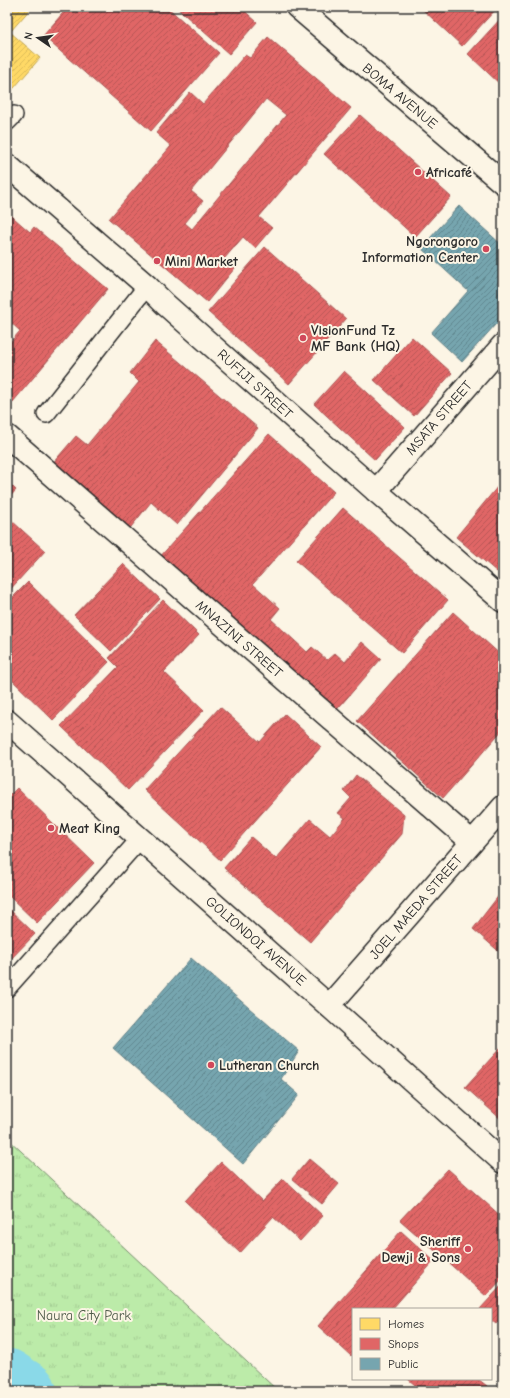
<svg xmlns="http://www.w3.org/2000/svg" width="510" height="1398" viewBox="0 0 510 1398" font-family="'Comic Neue',sans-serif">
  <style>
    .park { fill: url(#park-tufts); stroke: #748b6a }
    .homes { fill: url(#homes-hatch); stroke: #bfa554 }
    .shops { fill: url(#shops-hatch); stroke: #aa5454; fill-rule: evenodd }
    .public { fill: url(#public-hatch); stroke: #608087 }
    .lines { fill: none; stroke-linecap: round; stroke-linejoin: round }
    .river { stroke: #8ad9e8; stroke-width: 59 }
    .lane-casing { stroke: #2b2b2b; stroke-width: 20 }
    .street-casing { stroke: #2b2b2b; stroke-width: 25 }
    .secondary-casing { stroke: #2b2b2b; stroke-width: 25 }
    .lane { stroke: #fcf5e5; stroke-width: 17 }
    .street { stroke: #fcf5e5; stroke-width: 22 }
    .secondary { stroke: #fcf5e5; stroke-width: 22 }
    .poi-dot { fill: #d1495b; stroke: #fcf5e5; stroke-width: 1.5 }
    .labels { text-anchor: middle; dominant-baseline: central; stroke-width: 4; stroke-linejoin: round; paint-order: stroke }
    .street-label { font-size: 14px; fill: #2b2b2b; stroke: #fcf5e5 }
    .poi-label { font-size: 14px; font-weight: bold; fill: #2b2b2b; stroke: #fcf5e5; text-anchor: start }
    .park-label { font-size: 14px; fill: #4f5b4a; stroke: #fcf5e5 }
  </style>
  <defs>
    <pattern id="park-tufts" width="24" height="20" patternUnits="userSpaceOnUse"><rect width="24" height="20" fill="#bceba9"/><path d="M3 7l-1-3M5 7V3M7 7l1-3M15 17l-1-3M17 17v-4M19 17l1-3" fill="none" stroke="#a2ca92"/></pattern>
    <pattern id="homes-hatch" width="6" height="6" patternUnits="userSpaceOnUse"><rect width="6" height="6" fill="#ffd966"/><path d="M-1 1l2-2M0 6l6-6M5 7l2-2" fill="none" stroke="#dbba59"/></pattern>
    <pattern id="shops-hatch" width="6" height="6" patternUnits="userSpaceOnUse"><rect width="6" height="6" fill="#e06666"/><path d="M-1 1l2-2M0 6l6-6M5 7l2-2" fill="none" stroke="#b65454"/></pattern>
    <pattern id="public-hatch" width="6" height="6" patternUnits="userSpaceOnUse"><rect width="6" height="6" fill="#76a5af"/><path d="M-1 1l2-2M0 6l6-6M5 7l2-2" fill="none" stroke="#61878f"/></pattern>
  </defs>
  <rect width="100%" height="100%" fill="#fcf5e5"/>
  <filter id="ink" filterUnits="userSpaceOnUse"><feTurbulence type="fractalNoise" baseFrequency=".025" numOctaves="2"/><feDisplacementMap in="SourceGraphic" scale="8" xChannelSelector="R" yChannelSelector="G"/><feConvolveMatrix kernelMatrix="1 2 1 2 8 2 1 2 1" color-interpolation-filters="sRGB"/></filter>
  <g filter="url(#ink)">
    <path class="park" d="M7,1138L278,1391H7Z"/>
    <path class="homes" d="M7,7H32L10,32L40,58L7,96Z"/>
    <g class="shops">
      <path d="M68,7H167L219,53L151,131L43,36Z"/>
      <path d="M176,7H240L257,22L229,54Z"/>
      <path d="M420,7H498L462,46Z"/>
      <path d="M503,16V87L468,54Z"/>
      <path d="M268,37L351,108L259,217L272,228L255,248L243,237L224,259L235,268L207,302L109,219L171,146L156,133L190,92L203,104L245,55L250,58ZM266,99L286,115L192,229L185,223L203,201L191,191Z"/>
      <path d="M360,115L451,197L415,237L324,154Z"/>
      <path d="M7,212L30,232L34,227L108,289L7,409V346L20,331L7,319Z"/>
      <path d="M265,247L346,319L289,384L208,312Z"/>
      <path d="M412,337L452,373L414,416L374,380Z"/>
      <path d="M155,341L258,428L177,525L151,502L127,532L52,464L76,436L87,445L139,382L130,373Z"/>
      <path d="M344,371L405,427L375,460L314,404Z"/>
      <path d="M269,434L334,492L253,584L280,608L271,619L307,652L312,647L327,660L335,653L345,662L362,642L381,659L333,714L159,558Z"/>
      <path d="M503,480V564L497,572L456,537Z"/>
      <path d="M7,481L16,490L7,500Z"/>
      <path d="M343,508L448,600L402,653L296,561Z"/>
      <path d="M11,520L45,551L7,593V525Z"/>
      <path d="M123,564L160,599L111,651L74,615Z"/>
      <path d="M28,582L109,662L53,720L7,675V603Z"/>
      <path d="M163,600L199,635L164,672L204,710L128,790L61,726L118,667L109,658Z"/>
      <path d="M453,612L503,657V729L443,798L357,721Z"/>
      <path d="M220,707L260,742L285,714L321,747L220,860L144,790Z"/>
      <path d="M356,775L404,815L402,834L310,942L224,868L251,837L276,859L310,819L330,836L345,818L338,813L351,798L344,791Z"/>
      <path d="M17,788L94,863L37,923L7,894V798Z"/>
      <path d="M503,890V955L473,929Z"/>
      <path d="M7,907L35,934L7,963Z"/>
      <path d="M503,1045V1121L465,1087Z"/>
      <path d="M309,1159L339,1184L322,1204L292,1179Z"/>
      <path d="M221,1162L262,1201L283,1179L323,1216L300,1241L273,1217L240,1253L185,1201Z"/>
      <path d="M448,1169L503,1218V1278L486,1296L400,1220Z"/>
      <path d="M401,1231L434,1261L392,1309H353V1354L351,1356L318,1326Z"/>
      <path d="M503,1284V1317L496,1324L491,1320V1309H480Z"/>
      <path d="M503,1328V1339L498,1334Z"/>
      <path d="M408,1379H478L487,1386L483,1391H422Z"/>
    </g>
    <g class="public">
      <path d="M459,206L503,246V316L462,362L431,333L468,291L421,248Z"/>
      <path d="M191,958L299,1051L281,1079L299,1095L243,1164L113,1048Z"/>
    </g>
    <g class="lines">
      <path class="river" d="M7,1378L27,1391"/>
      <g class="lane-casing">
        <g id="lane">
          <path d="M7,122L14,115"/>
          <path d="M46,414L147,286"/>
          <path d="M7,988L140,839"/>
        </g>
      </g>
      <g class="street-casing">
        <g id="street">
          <path d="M297,7L503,183"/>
          <path d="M7,165L147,286L165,304L376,491L503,601"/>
          <path d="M7,436L472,842"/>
          <path d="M376,491L503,345"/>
          <path d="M329,1006L503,807"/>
        </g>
      </g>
      <g class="secondary-casing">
        <path id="secondary" d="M7,721L329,1006L503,1162"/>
      </g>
      <use href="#lane" class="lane"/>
      <use href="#street" class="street"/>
      <use href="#secondary" class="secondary"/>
    </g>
  </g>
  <g class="poi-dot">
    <circle cx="418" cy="172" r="4"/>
    <circle cx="486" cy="249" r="4"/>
    <circle cx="157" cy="261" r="4"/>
    <circle cx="303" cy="338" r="4"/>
    <circle cx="51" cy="828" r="4"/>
    <circle cx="211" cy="1065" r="4"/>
    <circle cx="468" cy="1249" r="4"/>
  </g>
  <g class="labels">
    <g class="street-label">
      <text transform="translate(400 96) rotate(40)">BOMA AVENUE</text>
      <text transform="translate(255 384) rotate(42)">RUFIJI STREET</text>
      <text transform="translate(439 418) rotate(-49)">MSATA STREET</text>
      <text transform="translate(239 639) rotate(41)">MNAZINI STREET</text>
      <text transform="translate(416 907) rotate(-49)">JOEL MAEDA STREET</text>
      <text transform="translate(256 941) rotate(41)">GOLIONDOI AVENUE</text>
    </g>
    <g class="poi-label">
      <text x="426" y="172">Africafé</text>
      <text x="478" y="241" text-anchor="end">Ngorongoro<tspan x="478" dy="16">Information Center</tspan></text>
      <text x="165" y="261">Mini Market</text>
      <text x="311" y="330">VisionFund Tz<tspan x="311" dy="16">MF Bank (HQ)</tspan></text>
      <text x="59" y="828">Meat King</text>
      <text x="219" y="1065">Lutheran Church</text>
      <text x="460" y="1241" text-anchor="end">Sheriff<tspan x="460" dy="16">Dewji &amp; Sons</tspan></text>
    </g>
    <g class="park-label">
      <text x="84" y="1315">Naura City Park</text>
    </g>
  </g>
  <rect width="510" height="1398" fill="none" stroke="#fcf5e5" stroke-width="24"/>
  <rect x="12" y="12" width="486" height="1374" fill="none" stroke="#2b2b2b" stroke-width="1.5" filter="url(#ink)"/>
  <rect x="352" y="1308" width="140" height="72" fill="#fcf5e5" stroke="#a8a49b"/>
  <rect x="360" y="1318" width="20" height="12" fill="#ffd966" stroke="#a8a49b"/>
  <text x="388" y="1328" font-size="12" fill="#2b2b2b">Homes</text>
  <rect x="360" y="1338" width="20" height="12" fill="#e06666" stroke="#a8a49b"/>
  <text x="388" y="1348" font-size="12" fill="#2b2b2b">Shops</text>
  <rect x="360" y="1358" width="20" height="12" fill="#76a5af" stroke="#a8a49b"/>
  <text x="388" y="1368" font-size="12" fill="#2b2b2b">Public</text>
  <g transform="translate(38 38) rotate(283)" stroke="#fcf5e5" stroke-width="3" paint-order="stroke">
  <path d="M0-3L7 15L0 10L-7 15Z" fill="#2b2b2b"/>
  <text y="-6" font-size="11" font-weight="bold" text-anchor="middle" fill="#2b2b2b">N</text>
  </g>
</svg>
